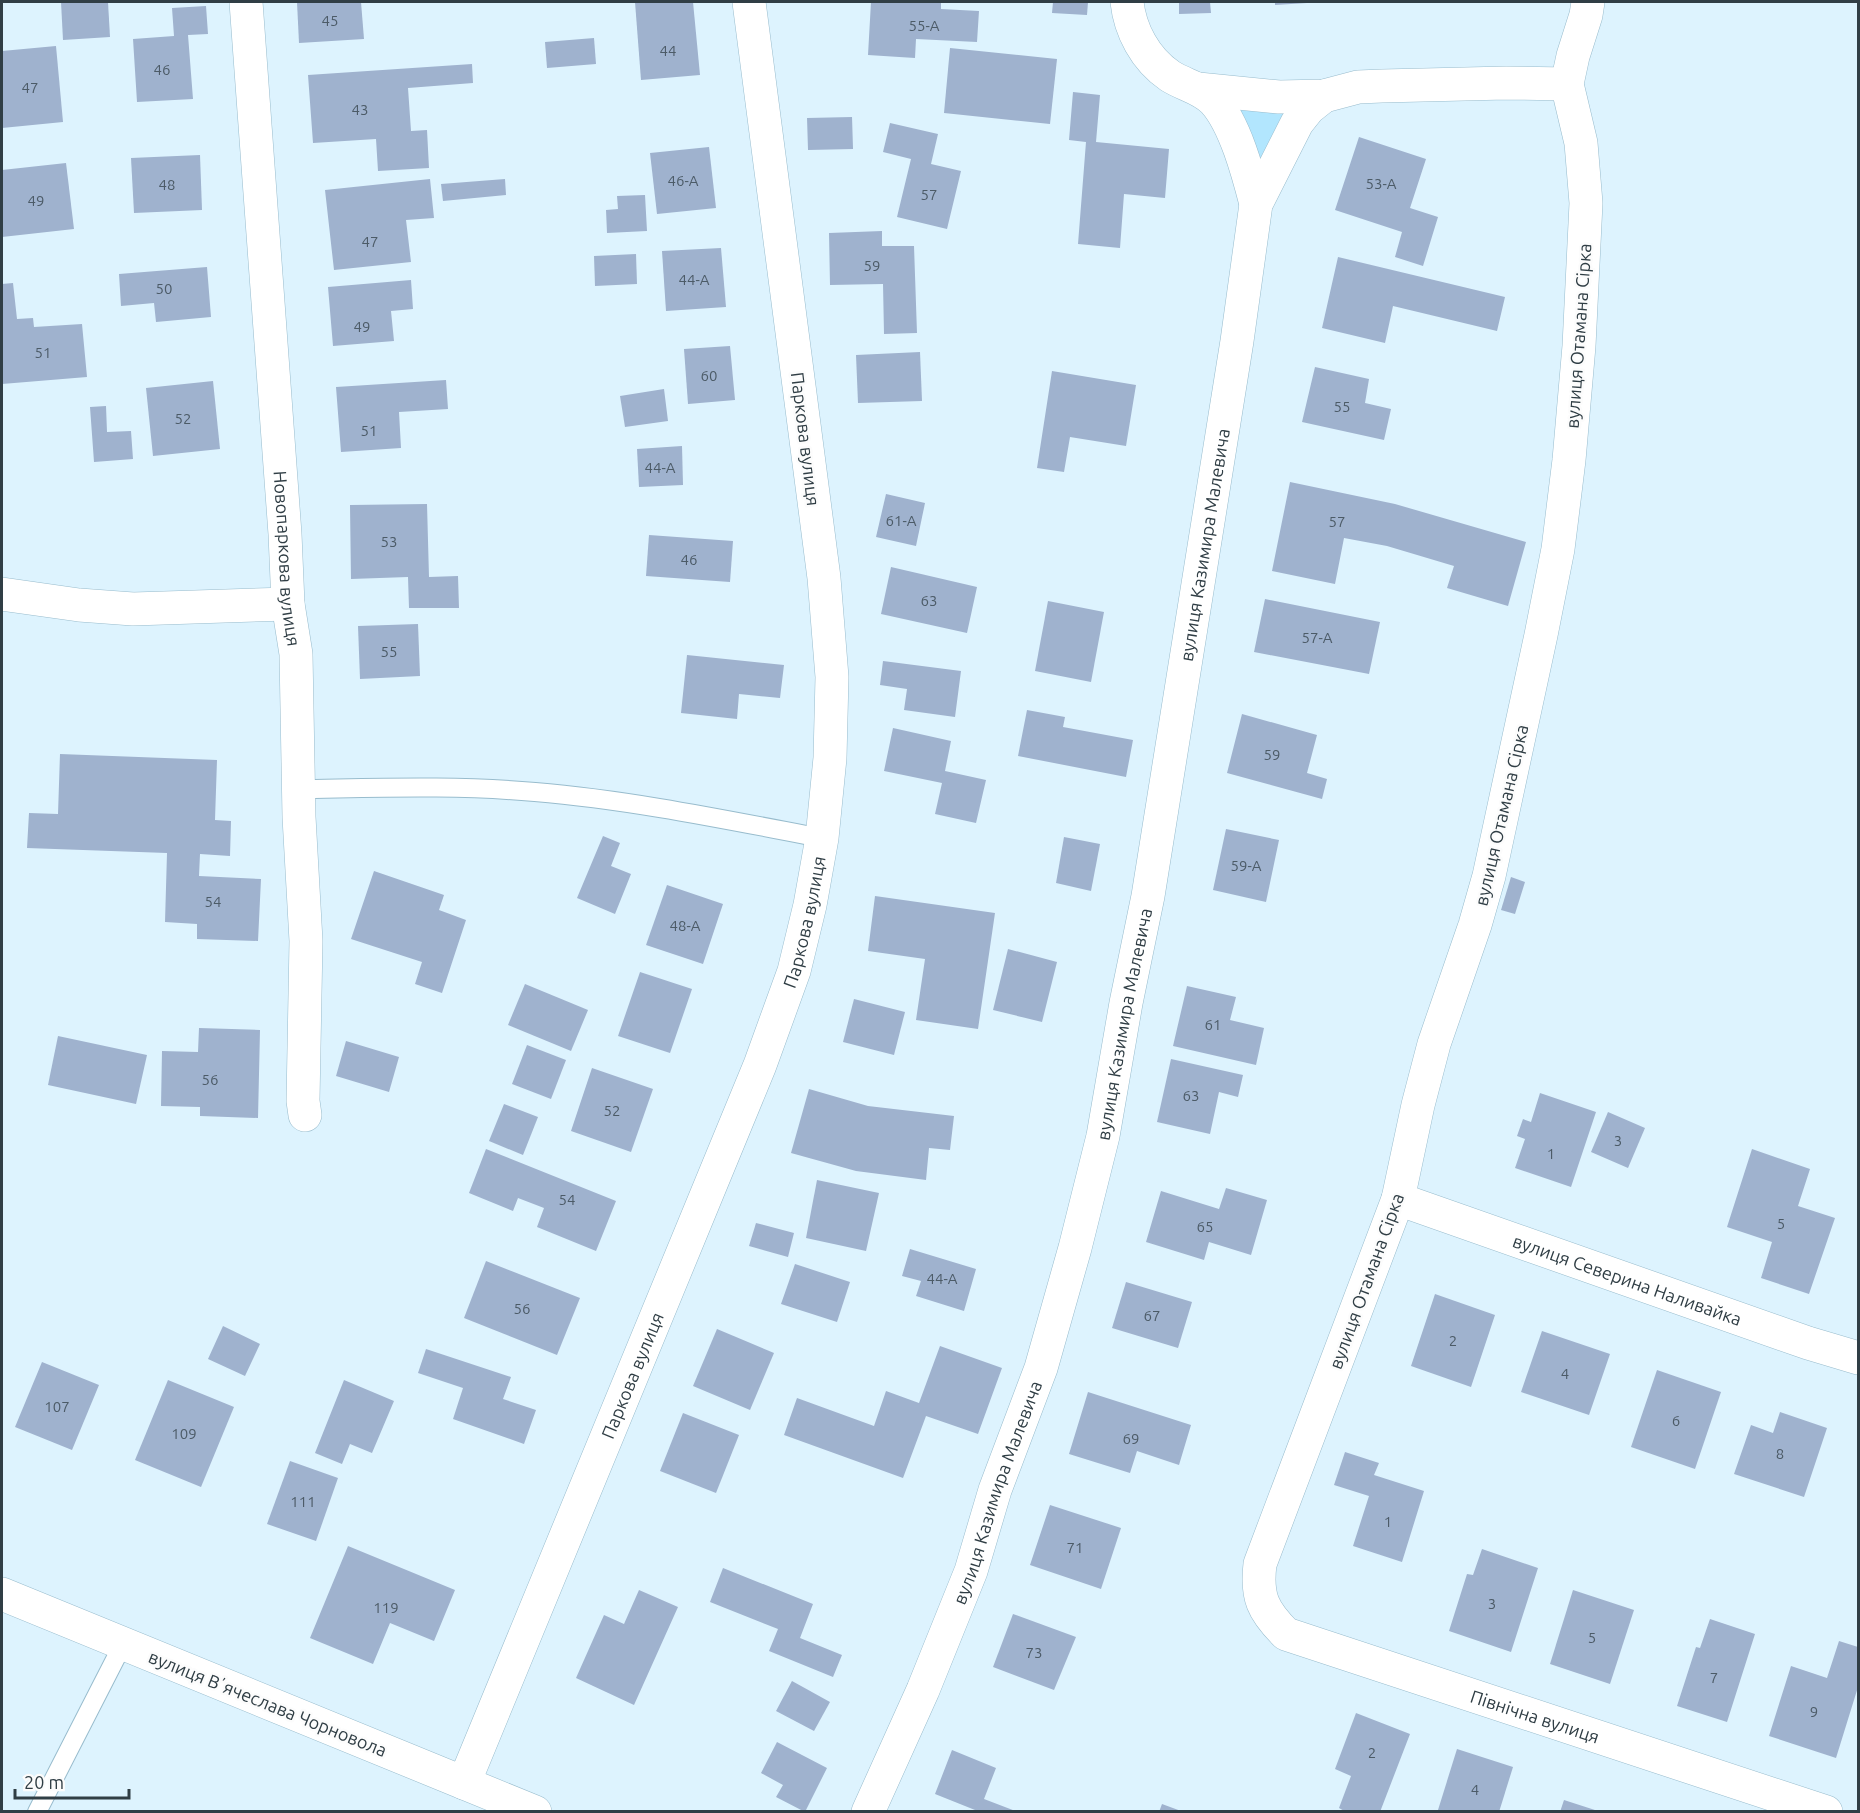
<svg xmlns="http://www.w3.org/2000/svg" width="1860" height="1813" viewBox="0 0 1860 1813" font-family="Ubuntu,sans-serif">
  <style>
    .green { fill: #b2e6fe }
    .building { fill: #9fb2ce }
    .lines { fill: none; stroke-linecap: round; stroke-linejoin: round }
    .lane-casing { stroke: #98bccd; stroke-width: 20 }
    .street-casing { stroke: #98bccd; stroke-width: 34 }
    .secondary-casing { stroke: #98bccd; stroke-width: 34 }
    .lane { stroke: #fff; stroke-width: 18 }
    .street { stroke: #fff; stroke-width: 33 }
    .secondary { stroke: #fff; stroke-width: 33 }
    .labels { text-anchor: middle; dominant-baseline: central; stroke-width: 5; stroke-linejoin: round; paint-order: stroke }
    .number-label { font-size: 15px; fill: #4c5b67 }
    .street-label { font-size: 18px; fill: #303e45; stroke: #fcfcfc }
  </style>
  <rect width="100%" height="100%" fill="#ddf3fe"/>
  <path class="green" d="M1234,102L1278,106L1287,114L1262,167Z"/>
  <g class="building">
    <path d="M61,2H108L110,37L63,40Z"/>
    <path d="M297,2H361L364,39L299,43Z"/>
    <path d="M635,2H693L700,75L641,80Z"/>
    <path d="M871,2H941V9L979,11L977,42L916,39L915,58L868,55Z"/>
    <path d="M1053,2H1088L1087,15L1052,13Z"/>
    <path d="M1179,2H1210L1211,13L1179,14Z"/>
    <path d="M1275,2H1307V3L1275,5Z"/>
    <path d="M206,6L208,34L188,35L193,99L137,102L133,39L174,36L172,8Z"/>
    <path d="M594,38L596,64L547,68L545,42Z"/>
    <path d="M56,46L63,122L2,128V51Z"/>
    <path d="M950,48L1057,59L1050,124L944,113Z"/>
    <path d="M472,64L473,83L408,88L411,131L427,130L429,168L378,171L376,139L313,143L308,75Z"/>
    <path d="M1073,92L1100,95L1096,142L1169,149L1165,198L1124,194L1120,248L1078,244L1086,142L1069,140Z"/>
    <path d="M852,117L853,149L808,150L807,118Z"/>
    <path d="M890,123L938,134L931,164L961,171L947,229L897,217L911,159L883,152Z"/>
    <path d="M1359,137L1426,159L1410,208L1438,217L1423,266L1395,257L1402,232L1335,210Z"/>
    <path d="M709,147L716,208L657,214L650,153Z"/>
    <path d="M200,155L202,210L134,213L131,158Z"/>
    <path d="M66,163L74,229L2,237V170Z"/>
    <path d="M430,179L434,218L406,220L411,262L334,270L325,190Z"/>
    <path d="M505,179L506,195L443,201L441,184Z"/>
    <path d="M645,195L647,231L607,233L606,210L618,209L617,196Z"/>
    <path d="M882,231V246H914L917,333L884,334L883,284L830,285L829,233Z"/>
    <path d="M721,248L726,307L666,311L662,251Z"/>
    <path d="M636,254L637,284L595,286L594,256Z"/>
    <path d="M1338,257L1505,297L1497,331L1393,306L1385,343L1322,328Z"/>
    <path d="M207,267L211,317L156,322L154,303L121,306L119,274Z"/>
    <path d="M411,280L413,309L391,311L394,341L333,346L328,287Z"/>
    <path d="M13,283L17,319L33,318L34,327L82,324L87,377L2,384V284Z"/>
    <path d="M730,346L735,400L688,404L684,349Z"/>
    <path d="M920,352L922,401L858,403L856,355Z"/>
    <path d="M1315,367L1369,379L1365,403L1391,409L1384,440L1302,422Z"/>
    <path d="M1052,371L1136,385L1126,446L1070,437L1064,472L1037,468Z"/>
    <path d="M446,380L448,409L399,412L401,448L341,452L336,387Z"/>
    <path d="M213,381L220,449L153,456L146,388Z"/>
    <path d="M664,389L668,421L625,427L620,396Z"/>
    <path d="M106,406L107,432L131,431L133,459L94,462L90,407Z"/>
    <path d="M682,446L683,485L639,487L637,449Z"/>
    <path d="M1290,482L1395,504L1526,542L1508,606L1447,588L1454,566L1387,546L1344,538L1335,584L1272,571Z"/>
    <path d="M886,494L925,503L916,546L876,537Z"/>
    <path d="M427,504L429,577L458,576L459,608H409L408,577L351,579L350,505Z"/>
    <path d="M649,535L733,541L730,582L646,576Z"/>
    <path d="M891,567L977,587L967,633L881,614Z"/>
    <path d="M1265,599L1380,622L1369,674L1254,652Z"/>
    <path d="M1048,601L1104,612L1091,682L1035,671Z"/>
    <path d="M418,624L420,676L360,679L358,626Z"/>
    <path d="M687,655L784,665L780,698L739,694L737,719L681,713Z"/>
    <path d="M883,661L961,671L955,717L904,710L907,689L880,685Z"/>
    <path d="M1027,710L1065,717L1063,727L1133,740L1126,777L1018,756Z"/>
    <path d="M1242,714L1317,735L1307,773L1327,779L1322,799L1227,773Z"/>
    <path d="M893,728L951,741L945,771L986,780L976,823L935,814L942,783L884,771Z"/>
    <path d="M60,754L217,760L215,820L231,821L230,856L200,854L199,876L261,879L258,941L197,939V924L165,922L167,853L27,848L29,813L58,814Z"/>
    <path d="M1226,829L1279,840L1266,902L1213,890Z"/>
    <path d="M603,836L620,843L611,866L631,874L615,914L577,898Z"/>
    <path d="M1064,837L1100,844L1091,891L1056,883Z"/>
    <path d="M374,871L444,895L439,910L466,920L442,993L415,984L422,962L351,939Z"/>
    <path d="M1511,877L1525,882L1515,914L1501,910Z"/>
    <path d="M667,885L723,904L703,964L646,945Z"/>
    <path d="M875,896L995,913L978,1029L916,1020L925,959L868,951Z"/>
    <path d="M1008,949L1057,962L1042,1022L993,1010Z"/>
    <path d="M640,972L692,989L670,1053L618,1036Z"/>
    <path d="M525,984L588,1010L571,1051L508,1025Z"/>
    <path d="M1187,986L1236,997L1230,1020L1264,1028L1256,1065L1173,1046Z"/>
    <path d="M854,999L905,1012L894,1055L843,1042Z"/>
    <path d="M199,1028L260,1030L258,1118L200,1116V1107L161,1106L162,1051L198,1052Z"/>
    <path d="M58,1036L147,1055L136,1104L48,1085Z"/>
    <path d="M346,1041L399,1057L389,1092L336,1076Z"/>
    <path d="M527,1045L566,1060L551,1099L512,1084Z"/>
    <path d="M1171,1059L1243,1075L1238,1097L1219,1092L1210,1134L1157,1122Z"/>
    <path d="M592,1068L653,1089L631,1152L571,1131Z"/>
    <path d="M809,1089L868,1106L954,1116L950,1150L929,1148L926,1180L856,1171L791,1153Z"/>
    <path d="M1540,1093L1596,1112L1571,1187L1515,1168L1525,1139L1517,1136L1523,1119L1531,1122Z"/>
    <path d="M504,1104L538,1117L523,1155L489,1141Z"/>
    <path d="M1608,1112L1645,1128L1628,1168L1591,1152Z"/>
    <path d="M486,1149L616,1201L596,1251L537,1227L544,1208L518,1198L513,1211L469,1193Z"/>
    <path d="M1752,1149L1810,1169L1798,1206L1835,1218L1809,1294L1761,1278L1772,1242L1727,1227Z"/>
    <path d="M817,1180L879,1193L866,1251L806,1238Z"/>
    <path d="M1226,1188L1267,1200L1251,1255L1209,1242L1204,1260L1146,1242L1161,1191L1219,1209Z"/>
    <path d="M756,1223L794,1233L788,1257L749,1246Z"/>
    <path d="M910,1249L976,1269L964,1311L916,1296L921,1281L902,1276Z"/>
    <path d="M486,1261L580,1298L557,1355L464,1318Z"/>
    <path d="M795,1264L850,1282L837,1322L781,1304Z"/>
    <path d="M1126,1282L1192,1302L1178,1348L1112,1328Z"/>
    <path d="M1435,1294L1495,1315L1471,1387L1411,1366Z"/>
    <path d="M223,1326L260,1344L245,1376L208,1359Z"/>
    <path d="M717,1329L774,1353L750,1410L693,1386Z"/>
    <path d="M1542,1331L1610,1354L1589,1415L1521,1392Z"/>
    <path d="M940,1346L1002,1368L978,1434L926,1416L903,1478L784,1435L797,1398L874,1426L886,1391L919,1403Z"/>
    <path d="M426,1349L511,1377L503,1399L536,1410L524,1444L453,1419L463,1388L418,1373Z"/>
    <path d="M42,1362L99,1385L72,1450L15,1427Z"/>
    <path d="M1657,1370L1721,1392L1695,1469L1631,1447Z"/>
    <path d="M168,1380L234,1407L201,1487L135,1460Z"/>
    <path d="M344,1380L394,1401L372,1453L350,1444L342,1464L315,1453Z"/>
    <path d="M1088,1392L1191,1425L1179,1465L1137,1451L1130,1473L1069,1454Z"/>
    <path d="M1780,1412L1827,1428L1804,1497L1734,1474L1751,1425L1773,1433Z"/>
    <path d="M683,1413L739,1435L716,1493L660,1471Z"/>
    <path d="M1345,1452L1379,1463L1374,1475L1424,1491L1402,1562L1353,1546L1369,1496L1334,1485Z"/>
    <path d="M290,1461L338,1478L316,1541L267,1524Z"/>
    <path d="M1050,1505L1121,1528L1101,1589L1030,1565Z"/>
    <path d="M348,1546L455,1590L434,1641L390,1623L373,1664L310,1638Z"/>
    <path d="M1482,1549L1538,1568L1511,1652L1449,1631L1467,1574L1473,1575Z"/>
    <path d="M723,1568L813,1604L800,1638L842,1655L833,1677L769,1651L778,1629L710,1602Z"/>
    <path d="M639,1590L678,1607L634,1705L576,1678L604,1615L624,1624Z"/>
    <path d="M1573,1590L1634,1610L1610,1684L1550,1664Z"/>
    <path d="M1013,1614L1076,1637L1054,1690L993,1667Z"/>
    <path d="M1710,1619L1755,1634L1727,1722L1677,1706L1696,1647L1700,1648Z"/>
    <path d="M1839,1641L1858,1647V1687L1836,1758L1769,1736L1791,1666L1827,1678Z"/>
    <path d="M792,1681L830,1702L814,1731L776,1711Z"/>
    <path d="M1356,1713L1410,1734L1380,1812H1346L1339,1808L1351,1776L1335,1769Z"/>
    <path d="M777,1742L827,1768L805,1812L776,1797L783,1785L761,1773Z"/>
    <path d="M1457,1749L1513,1767L1499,1812L1438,1810Z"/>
    <path d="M952,1750L996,1768L984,1799L1018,1812H980L935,1794Z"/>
    <path d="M1564,1800L1598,1811V1812H1560Z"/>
    <path d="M1162,1804L1181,1811V1812H1159Z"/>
  </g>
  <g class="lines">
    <g class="lane-casing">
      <g id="lane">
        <path d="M298,789C377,788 456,785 535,792C631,800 727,820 822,838"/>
        <path d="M37,1812L123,1644"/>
      </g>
    </g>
    <g class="street-casing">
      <g id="street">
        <path id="s1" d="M246,2L285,534L288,604L296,654L299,817L306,941L303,1101L305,1115"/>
        <path d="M1127,2C1130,30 1145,59 1170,76C1184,85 1202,88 1214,101C1235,124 1248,173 1256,204"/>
        <path id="s2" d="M1588,2L1586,15L1573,56L1567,84L1581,143L1586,203L1579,346L1569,460L1558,549L1541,635L1489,876L1475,925L1434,1044L1418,1105L1398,1199L1260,1564C1256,1597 1263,1611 1286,1634L1826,1812"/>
        <path d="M1198,89L1279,97L1324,96L1358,87L1382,86L1506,83L1567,84"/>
        <path d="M2,594L79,605L133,609L288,604"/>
        <path id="s3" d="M1398,1199L1808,1343L1858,1358"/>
        <path d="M464,1783L535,1812"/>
        <path id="s4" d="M868,1812L923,1690L971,1571L995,1490L1041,1368L1075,1248L1103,1136L1126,1003L1148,896L1237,341L1256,204L1297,123L1309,108L1324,96"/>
      </g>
    </g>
    <g class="secondary-casing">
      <g id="secondary">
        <path id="s5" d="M2,1594L464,1783L760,1065L794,971L810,905L822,838L830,758L832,677L824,578L749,2"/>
      </g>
    </g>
    <use href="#lane" class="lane"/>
    <use href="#street" class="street"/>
    <use href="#secondary" class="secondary"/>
  </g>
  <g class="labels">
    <g class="number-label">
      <text x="330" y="20">45</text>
      <text x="924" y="25">55-А</text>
      <text x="668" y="50">44</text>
      <text x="162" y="69">46</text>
      <text x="30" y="87">47</text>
      <text x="360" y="109">43</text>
      <text x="683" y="180">46-А</text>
      <text x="1381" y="183">53-А</text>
      <text x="167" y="184">48</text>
      <text x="929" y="194">57</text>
      <text x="36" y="200">49</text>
      <text x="370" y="241">47</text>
      <text x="872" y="265">59</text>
      <text x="694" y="279">44-А</text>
      <text x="164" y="288">50</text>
      <text x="362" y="326">49</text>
      <text x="43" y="352">51</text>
      <text x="709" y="375">60</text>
      <text x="1342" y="406">55</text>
      <text x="183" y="418">52</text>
      <text x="369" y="430">51</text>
      <text x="660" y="467">44-А</text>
      <text x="901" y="520">61-А</text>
      <text x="1337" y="521">57</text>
      <text x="389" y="541">53</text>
      <text x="689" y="559">46</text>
      <text x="929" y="600">63</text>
      <text x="1317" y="637">57-А</text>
      <text x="389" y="651">55</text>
      <text x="1272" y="754">59</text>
      <text x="1246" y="865">59-А</text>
      <text x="213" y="901">54</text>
      <text x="685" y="925">48-А</text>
      <text x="1213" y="1024">61</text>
      <text x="210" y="1079">56</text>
      <text x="1191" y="1095">63</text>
      <text x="612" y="1110">52</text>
      <text x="1618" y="1140">3</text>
      <text x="1551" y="1153">1</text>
      <text x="567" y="1199">54</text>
      <text x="1781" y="1223">5</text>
      <text x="1205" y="1226">65</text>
      <text x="942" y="1278">44-А</text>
      <text x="522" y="1308">56</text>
      <text x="1152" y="1315">67</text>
      <text x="1453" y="1340">2</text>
      <text x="1565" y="1373">4</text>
      <text x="57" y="1406">107</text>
      <text x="1676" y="1420">6</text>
      <text x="184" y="1433">109</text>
      <text x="1131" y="1438">69</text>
      <text x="1780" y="1453">8</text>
      <text x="303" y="1501">111</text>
      <text x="1388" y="1521">1</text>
      <text x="1075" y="1547">71</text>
      <text x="1492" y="1603">3</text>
      <text x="386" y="1607">119</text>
      <text x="1592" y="1637">5</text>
      <text x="1034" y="1652">73</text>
      <text x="1714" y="1677">7</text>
      <text x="1814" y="1711">9</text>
      <text x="1372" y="1752">2</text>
      <text x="1475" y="1789">4</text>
    </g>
    <g class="street-label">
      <text transform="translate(1578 336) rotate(-86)">вулиця Отамана Сірка</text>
      <text transform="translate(806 439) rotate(83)">Паркова вулиця</text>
      <text stroke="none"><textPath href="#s4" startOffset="1317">вулиця Казимира Малевича</textPath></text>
      <text stroke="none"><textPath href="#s1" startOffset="558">Новопаркова вулиця</textPath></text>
      <text transform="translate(1501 815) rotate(-77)">вулиця Отамана Сірка</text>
      <text stroke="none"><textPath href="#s5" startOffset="1426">Паркова вулиця</textPath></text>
      <text stroke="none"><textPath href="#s4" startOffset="831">вулиця Казимира Малевича</textPath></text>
      <text stroke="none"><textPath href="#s3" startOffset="243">вулиця Северина Наливайка</textPath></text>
      <text transform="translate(1366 1281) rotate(-70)">вулиця Отамана Сірка</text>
      <text stroke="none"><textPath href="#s5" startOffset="940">Паркова вулиця</textPath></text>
      <text stroke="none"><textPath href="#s4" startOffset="345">вулиця Казимира Малевича</textPath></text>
      <text transform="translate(268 1703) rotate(22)">вулиця Вʼячеслава Чорновола</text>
      <text stroke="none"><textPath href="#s2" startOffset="1954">Північна вулиця</textPath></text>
    </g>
  </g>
  <rect width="1860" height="1813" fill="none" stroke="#303e45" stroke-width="6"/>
  <path d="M15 1789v9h114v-9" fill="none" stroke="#303e45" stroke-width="3"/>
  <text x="24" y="1789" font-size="18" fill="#303e45" stroke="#fcfcfc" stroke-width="4.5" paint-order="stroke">20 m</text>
</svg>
